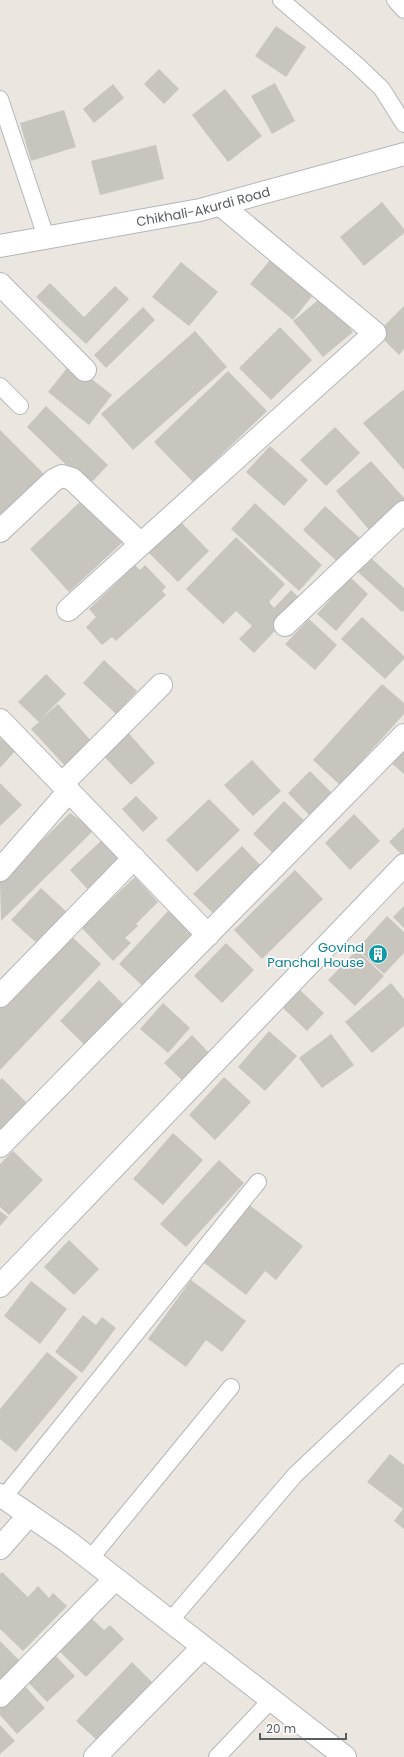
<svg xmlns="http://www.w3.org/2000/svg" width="404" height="1757" viewBox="0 0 404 1757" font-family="Poppins,sans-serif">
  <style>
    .building { fill: #c8c4be }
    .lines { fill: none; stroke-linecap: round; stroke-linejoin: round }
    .service-casing { stroke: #b2b6ba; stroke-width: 18 }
    .minor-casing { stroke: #b2b6ba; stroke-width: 24 }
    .secondary-casing { stroke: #b1b6ba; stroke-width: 24 }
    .service { stroke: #fff; stroke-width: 16 }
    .minor { stroke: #fff; stroke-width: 22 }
    .secondary { stroke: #fff; stroke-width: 22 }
    .labels { text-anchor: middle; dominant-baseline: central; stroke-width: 3.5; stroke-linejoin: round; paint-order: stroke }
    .street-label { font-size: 13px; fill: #585d60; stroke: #fff }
    .culture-label { font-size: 13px; fill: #0d838f; stroke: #fff; text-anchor: end }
  </style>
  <rect width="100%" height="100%" fill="#ebe7e0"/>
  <g class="building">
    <path d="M276,26L306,47L286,77L255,56Z"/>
    <path d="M159,69L179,89L164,104L144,84Z"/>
    <path d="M275,83L295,121L272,134L251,96Z"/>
    <path d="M113,84L124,98L94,123L83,109Z"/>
    <path d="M225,89L262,136L228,162L192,115Z"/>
    <path d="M64,110L76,147L31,161L20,123Z"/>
    <path d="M156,145L164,179L100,195L91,161Z"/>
    <path d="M382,202L404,229V233L364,266L340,237Z"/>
    <path d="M270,260L313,295L293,320L250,284Z"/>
    <path d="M181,262L218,292L189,326L152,297Z"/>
    <path d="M50,283L84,317L115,286L129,299L86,344L36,297Z"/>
    <path d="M323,296L353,332L323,357L293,321Z"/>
    <path d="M404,306V349L399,355L377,333Z"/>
    <path d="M143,307L155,320L106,368L94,355Z"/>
    <path d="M280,327L312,360L271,400L239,368Z"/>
    <path d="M195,331L227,367L133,450L101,414Z"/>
    <path d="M71,363L112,395L89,425L48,392Z"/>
    <path d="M228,371L267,411L193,482L154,442Z"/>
    <path d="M403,390L404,391V470L363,423Z"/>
    <path d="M46,406L108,465L88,486L27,427Z"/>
    <path d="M335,427L360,453L326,486L300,460Z"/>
    <path d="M0,430L45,475L0,518Z"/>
    <path d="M270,446L308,480L284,506L246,472Z"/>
    <path d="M371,461L404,498V502L370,531L336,491Z"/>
    <path d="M83,499L123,542L69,592L30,549Z"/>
    <path d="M255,503L322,565L299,591L231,529Z"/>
    <path d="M325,506L363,541L341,565L303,530Z"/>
    <path d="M177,518L209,551L178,582L145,549Z"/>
    <path d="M236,537L285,584L269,602L274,608L291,590L303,601L254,653L239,639L252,626L236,611L223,624L186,589Z"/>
    <path d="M371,558L404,588V610L402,612L358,572Z"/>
    <path d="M135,565L140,570L145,565L166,587L162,591L166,595L116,641L112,637L102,645L86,627L96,617L89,609Z"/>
    <path d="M350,577L368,594L336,631L317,614Z"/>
    <path d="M362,617L404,656V659L385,679L341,639Z"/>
    <path d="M309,619L337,645L315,670L285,644Z"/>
    <path d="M104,660L137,691L116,714L83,683Z"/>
    <path d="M46,674L66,694L40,720L58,704L92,742L66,767L31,729L39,722L18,702Z"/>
    <path d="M382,684L404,703V714L340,785L313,760Z"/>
    <path d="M125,729L155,763L131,785L100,752Z"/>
    <path d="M0,738L15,751L0,768Z"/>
    <path d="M404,745V774L390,762Z"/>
    <path d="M252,760L281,791L253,816L224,785Z"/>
    <path d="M310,771L335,796L312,818L288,793Z"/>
    <path d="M0,783L22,805L0,826Z"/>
    <path d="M136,796L158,818L143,832L122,809Z"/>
    <path d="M209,799L240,830L197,872L166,840Z"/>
    <path d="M284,801L310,826L279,859L253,834Z"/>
    <path d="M70,813L94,830L1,921L0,882Z"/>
    <path d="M354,814L380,841L350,870L325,843Z"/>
    <path d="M404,827V857L389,842Z"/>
    <path d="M103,839L125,862L91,893L70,870Z"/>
    <path d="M242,846L264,869L217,917L193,894Z"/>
    <path d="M295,870L323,899L262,959L234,930Z"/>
    <path d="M135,877L158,902L136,924L138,926L125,938L131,943L113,961L81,927Z"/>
    <path d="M41,888L70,915L40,946L11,920Z"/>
    <path d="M404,906V928L393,917Z"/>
    <path d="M168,911L194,935L145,988L119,964Z"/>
    <path d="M387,916L404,932V953L384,974L357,949Z"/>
    <path d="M67,932L101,964L0,1070V1002Z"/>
    <path d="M226,943L254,970L222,1003L194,976Z"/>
    <path d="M357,950L384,976L355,1006L328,980Z"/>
    <path d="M99,980L127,1008L88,1048L60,1021Z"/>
    <path d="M391,983L404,999V1026L372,1053L345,1022Z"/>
    <path d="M298,988L324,1013L307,1031L281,1006Z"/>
    <path d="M163,1003L190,1028L168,1053L140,1029Z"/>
    <path d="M269,1031L297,1056L265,1091L238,1067Z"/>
    <path d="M331,1034L354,1065L322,1088L299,1058Z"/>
    <path d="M192,1035L212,1056L185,1083L164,1063Z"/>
    <path d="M224,1077L251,1102L215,1140L189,1115Z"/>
    <path d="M2,1078L30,1106L0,1137V1080Z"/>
    <path d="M173,1133L203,1160L163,1205L133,1179Z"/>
    <path d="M13,1151L43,1180L9,1215L0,1207V1164Z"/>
    <path d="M219,1160L244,1183L186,1247L160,1224Z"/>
    <path d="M248,1204L303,1246L276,1280L265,1271L246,1295L203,1262Z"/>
    <path d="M0,1211L8,1217L0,1226Z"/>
    <path d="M69,1240L99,1269L74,1295L44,1267Z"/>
    <path d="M191,1280L246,1321L222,1352L206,1340L186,1367L148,1339Z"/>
    <path d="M31,1281L67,1309L40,1344L4,1316Z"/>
    <path d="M83,1315L96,1325L102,1317L116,1328L82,1373L55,1352Z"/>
    <path d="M47,1352L78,1377L16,1452L0,1439V1409Z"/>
    <path d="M390,1454L404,1465V1529L394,1521L403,1509L367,1482Z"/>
    <path d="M2,1572L28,1597L38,1586L49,1598L53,1593L67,1606L23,1651L0,1629V1574Z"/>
    <path d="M88,1615L104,1630L110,1625L124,1639L86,1677L56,1648Z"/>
    <path d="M0,1641L24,1665L0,1689Z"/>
    <path d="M53,1653L75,1676L47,1702L25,1679Z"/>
    <path d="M132,1662L152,1682L97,1740L76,1721Z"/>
    <path d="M23,1684L45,1708L17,1734L0,1715V1706Z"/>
    <path d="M0,1725L15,1741L0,1754Z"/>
  </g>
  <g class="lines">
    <g class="service-casing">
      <g id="service">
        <path d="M281,0L357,65L382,89L404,124"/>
        <path d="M395,0L404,10"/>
        <path d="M0,99L46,237"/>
        <path d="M0,386L20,406"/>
        <path d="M4,1497L258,1182"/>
        <path d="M90,1559L231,1387"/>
        <path d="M170,1621L295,1475L404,1372"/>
        <path d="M217,1757L271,1700"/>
      </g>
    </g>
    <g class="minor-casing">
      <g id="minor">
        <path d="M0,284L85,370"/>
        <path d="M0,531L54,480L62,476L72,479L141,544"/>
        <path d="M68,610L375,333L221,205"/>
        <path d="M285,625L404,512"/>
        <path d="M0,720L208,935"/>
        <path d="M62,784L161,685"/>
        <path d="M0,870L69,791"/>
        <path d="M0,996L134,858"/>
        <path d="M0,1146L404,735"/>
        <path d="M0,1286L404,865"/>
        <path d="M0,1495L67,1541L345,1757"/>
        <path d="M0,1548L29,1515"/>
        <path d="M0,1696L115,1579"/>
        <path d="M95,1757L203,1647"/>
      </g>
    </g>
    <g class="secondary-casing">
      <g id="secondary">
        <path id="s1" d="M0,246L200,210L404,154"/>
      </g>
    </g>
    <use href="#service" class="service"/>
    <use href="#minor" class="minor"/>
    <use href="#secondary" class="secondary"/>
  </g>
  <defs>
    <g id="building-disc" transform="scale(1)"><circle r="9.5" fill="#0f9aa8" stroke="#fff"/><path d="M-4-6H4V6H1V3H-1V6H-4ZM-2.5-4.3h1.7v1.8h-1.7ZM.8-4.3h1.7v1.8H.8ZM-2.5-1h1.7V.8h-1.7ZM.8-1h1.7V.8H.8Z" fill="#fff"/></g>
  </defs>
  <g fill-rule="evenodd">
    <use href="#building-disc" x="378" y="954"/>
  </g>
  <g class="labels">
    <g class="street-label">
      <text stroke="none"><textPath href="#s1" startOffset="207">Chikhali-Akurdi Road</textPath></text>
    </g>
    <g class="culture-label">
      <text x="364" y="947">Govind<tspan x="364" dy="15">Panchal House</tspan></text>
    </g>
  </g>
  <path d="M260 1733v6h86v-6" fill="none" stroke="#585d60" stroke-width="2"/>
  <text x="266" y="1733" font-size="12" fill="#585d60" stroke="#ffffff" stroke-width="3" paint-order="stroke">20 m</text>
</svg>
